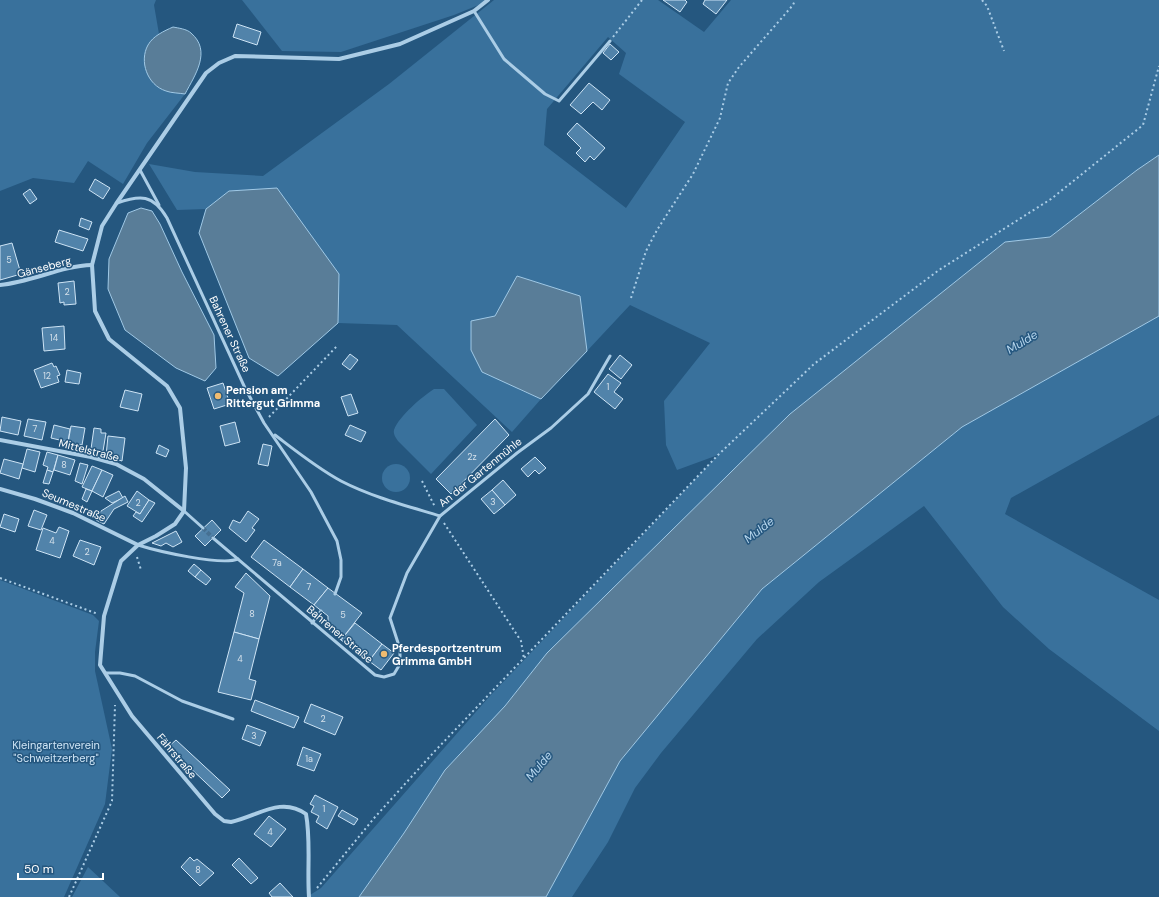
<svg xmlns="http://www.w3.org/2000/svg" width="1159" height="897" viewBox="0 0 1159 897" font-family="'DM Sans',sans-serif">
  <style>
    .green { fill: #39719c; fill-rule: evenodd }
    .water { fill: #597d98; stroke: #a0c9e6 }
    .building { fill: #5183aa; stroke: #cee4f5 }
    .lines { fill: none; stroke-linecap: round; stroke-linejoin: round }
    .minor-tunnel { stroke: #467092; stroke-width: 4; stroke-dasharray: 4 2; stroke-linecap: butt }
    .path { stroke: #abcde6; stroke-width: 2; stroke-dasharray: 2 3; stroke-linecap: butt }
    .service { stroke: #abcde6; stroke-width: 3 }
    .minor { stroke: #abcde6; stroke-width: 4 }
    .poi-dot { fill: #efbb70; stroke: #25577f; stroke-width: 1.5 }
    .labels { text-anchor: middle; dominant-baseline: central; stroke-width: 3; stroke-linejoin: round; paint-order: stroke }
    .number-label { font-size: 9px; fill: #d4e0ea }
    .street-label { font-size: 11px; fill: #fff; stroke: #25577f }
    .poi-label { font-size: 11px; font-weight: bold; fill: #fff; stroke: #25577f; text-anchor: start }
    .park-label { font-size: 11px; fill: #cee4f5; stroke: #25577f }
    .water-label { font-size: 12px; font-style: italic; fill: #b7d6ed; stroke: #25577f }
  </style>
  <rect width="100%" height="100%" fill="#25577f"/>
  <g class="green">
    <path d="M0,0H156L154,5L159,34L148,44L149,78L165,91L185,94L147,143L123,184L88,161L74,183L33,178L0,191Z"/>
    <path d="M242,0H491L454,15L341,52L282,51Z"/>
    <path d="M494,0H658L704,32L731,0H1159V155L1137,170L1050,237L1005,242L790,414L547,653L404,833L359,897H307L321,888L489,697L718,455L677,470L666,445L664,401L710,343L630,305L587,351L580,296L517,276L495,316L471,322V350L520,390L541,399L512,432L397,325L338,323L339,274L229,191L206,209L177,210L149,164L195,172L263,176L389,84ZM608,37L626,53L619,74L685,122L626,208L544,145L547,109Z"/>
    <path d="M1159,316V415L1011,498L1005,514L1159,600V731L1049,649L1003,607L924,506L819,582L757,639L661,753L635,788L608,842L572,897H546L620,761L762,589L962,427Z"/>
    <path d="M434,389H444L477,425L431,474L398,441C396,438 393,434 394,430C399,416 423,396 434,389Z"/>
    <circle cx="396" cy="478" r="14"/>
    <path d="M0,580L93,615L99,621L95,652V671L112,749L105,804L64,897H0Z"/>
    <path d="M88,867L120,897H72Z"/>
  </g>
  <g class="water">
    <path d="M173,27C178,28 187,29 191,33C212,51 195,75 185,94C179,93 171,93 166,91C147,85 139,61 148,45C153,36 164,31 173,27Z"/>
    <path d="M1159,155V316L962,427L762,589L620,761L546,897H359L404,833L445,770L505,706L547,653L790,414L1005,242L1050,237L1137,170Z"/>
    <path d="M277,188L339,274L338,323L278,376L249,358L199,233L206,209L229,191Z"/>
    <path d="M141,208L152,211L160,224L182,272L214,335L216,368L205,381L176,368L125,330L108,289L109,259L128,213Z"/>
    <path d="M517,276L580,296L587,351L541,399L482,372L471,350V321L495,316Z"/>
  </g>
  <g class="building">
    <path d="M663,0H685L687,2L680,12Z"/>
    <path d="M705,0H727L716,14L703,4Z"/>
    <path d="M237,24L261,32L257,45L233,37Z"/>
    <path d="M610,44L619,52L611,60L603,53Z"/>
    <path d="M589,83L610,100L602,110L593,102L581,114L570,105Z"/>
    <path d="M577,123L605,148L594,160L590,156L585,162L576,153L581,148L567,134Z"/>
    <path d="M95,179L110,188L103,199L89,190Z"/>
    <path d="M30,189L37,199L30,204L23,194Z"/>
    <path d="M81,218L92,222L89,230L79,226Z"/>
    <path d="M59,230L88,239L83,251L55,242Z"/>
    <path d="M12,243L21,274L0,280V246Z"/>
    <path d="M74,281L76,304L64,305V302L60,303L58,283Z"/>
    <path d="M64,326L65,349L44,351L42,328Z"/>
    <path d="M350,354L358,360L350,370L342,364Z"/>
    <path d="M620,355L632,365L621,379L609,369Z"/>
    <path d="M52,363L54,367L56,366L60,375L57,376L59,382L41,388L34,370Z"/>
    <path d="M67,370L81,373L79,384L65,382Z"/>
    <path d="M608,374L621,383L614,392L623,399L615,409L594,392Z"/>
    <path d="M223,383L230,404L214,409L207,388Z"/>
    <path d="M125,390L142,394L138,411L120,407Z"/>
    <path d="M351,394L358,413L348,416L341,397Z"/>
    <path d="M2,417L21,421L18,435L0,431Z"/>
    <path d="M28,419L46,422L42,440L24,436Z"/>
    <path d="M495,419L509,435L451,494L436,479Z"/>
    <path d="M235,422L240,442L225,446L220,426Z"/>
    <path d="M54,425L70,429L68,442L51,438Z"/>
    <path d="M350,425L366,432L361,442L345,435Z"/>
    <path d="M71,426L85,428L82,445L68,443Z"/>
    <path d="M94,428L101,429V433H106L103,451L91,449Z"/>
    <path d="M108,436L125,438L122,461L106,456Z"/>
    <path d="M263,444L272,446L268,466L258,464Z"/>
    <path d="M159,445L169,450L166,457L156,453Z"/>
    <path d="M27,449L40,452L35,472L22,468Z"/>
    <path d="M47,452L58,455L53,472L47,470L48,467L43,465Z"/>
    <path d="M58,455L75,460L70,475L54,470Z"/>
    <path d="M535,457L546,468L539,474L535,470L528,477L521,469Z"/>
    <path d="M4,459L23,464L19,479L0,473Z"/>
    <path d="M80,463L88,465L82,484L75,481Z"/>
    <path d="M92,466L102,470L92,491L82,487Z"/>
    <path d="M47,470L53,472L49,484L43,483Z"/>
    <path d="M102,470L113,475L103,497L92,491Z"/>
    <path d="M503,480L516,495L505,505L492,490Z"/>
    <path d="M86,489L92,491L87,502L82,499Z"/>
    <path d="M492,490L505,505L494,514L481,499Z"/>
    <path d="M119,491L123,498L112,503L105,498Z"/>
    <path d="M137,491L149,500L140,514L127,506Z"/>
    <path d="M125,496L128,502L114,509L104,524L96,520L101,511Z"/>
    <path d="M149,500L155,503L142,522L133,516L136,512L140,514Z"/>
    <path d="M34,510L47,515L41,530L28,526Z"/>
    <path d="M248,511L259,519L252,528L255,530L246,542L229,528L233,520L240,523Z"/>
    <path d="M4,514L19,519L15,532L0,527Z"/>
    <path d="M212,520L221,530L205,546L195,536Z"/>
    <path d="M59,527L69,531L60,558L36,550L43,528L56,533Z"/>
    <path d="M176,531L182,542L173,547L166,543L161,546L152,543Z"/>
    <path d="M80,540L101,547L94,565L73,556Z"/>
    <path d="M264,540L303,569L290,587L251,557Z"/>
    <path d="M194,564L201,570L195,577L188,571Z"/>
    <path d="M303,569L328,588L314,605L290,587Z"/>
    <path d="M201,570L211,579L206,585L195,577Z"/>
    <path d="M246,573L270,596L259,639L234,632L244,593L235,587Z"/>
    <path d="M328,588L362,613L341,640L325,627L328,624V616L314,605Z"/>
    <path d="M355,623L382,644L369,661L341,640Z"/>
    <path d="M234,632L259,639L249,679L256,681L251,700L218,692Z"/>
    <path d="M382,644L394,653L381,670L369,661Z"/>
    <path d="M255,700L299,717L294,728L251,711Z"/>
    <path d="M311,704L343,717L335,735L304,722Z"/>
    <path d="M247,725L266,732L260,746L242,739Z"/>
    <path d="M176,740L230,790L222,798L168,747Z"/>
    <path d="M303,747L321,754L314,771L297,765Z"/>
    <path d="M315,795L338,807L327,829L316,822L319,816L311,812L314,806L310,804Z"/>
    <path d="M342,810L358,819L354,825L338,816Z"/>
    <path d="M269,816L286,829L271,847L254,834Z"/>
    <path d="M190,857L194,861L197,859L214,873L200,886L181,867Z"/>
    <path d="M239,858L258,878L251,884L232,865Z"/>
    <path d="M280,883L293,897H272L269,893Z"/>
  </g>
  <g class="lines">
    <path class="minor-tunnel" d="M203,528L213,538"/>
    <g class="path">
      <path d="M982,0L987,6L1004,51"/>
      <path d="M613,37L642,0"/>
      <path d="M631,298L646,251L657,230L693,174L720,118L728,83L739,67L793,5L795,0"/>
      <path d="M269,417L338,345"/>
      <path d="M422,481L435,507"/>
      <path d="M444,523L521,641L524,659"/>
      <path d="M137,557L141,570"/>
      <path d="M0,578L98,614"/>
      <path d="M317,888L375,817L434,752L718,455L814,364L939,270L1051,199L1143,125L1159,66"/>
      <path d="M69,897L112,801L115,705"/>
    </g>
    <g class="service">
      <path d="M474,11L504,59L545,94L559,101L610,41"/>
      <path d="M140,170L159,205"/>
      <path d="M117,203C140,195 153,194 167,218L245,388L264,423L311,492L337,541L341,560V577L335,594"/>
      <path d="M275,435C296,451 317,468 341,481C372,497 407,506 440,516"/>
      <path d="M184,511L203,528"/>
      <path d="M213,538L375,675L384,677L394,674L400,664V649L390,618L407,573L440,516L517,453L551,428L588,394L610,356"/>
      <path d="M138,545C157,551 221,566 238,559"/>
      <path d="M312,623L321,611"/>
      <path d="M106,673H120L135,676L182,701L233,719"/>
    </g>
    <g class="minor">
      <path d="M0,285C32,282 61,266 92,265"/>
      <path d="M0,440L91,457L116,464L144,479L184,511"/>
      <path d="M0,489L35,499L73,513L138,545"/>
      <path d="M309,897C307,869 311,841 306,814C281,796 258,816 231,822L224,821L215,814L132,716L100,665L104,616L121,561L138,545L156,536L175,524L184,511L186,468L180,408L167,386L109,339L95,311L92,265L102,226L116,204L206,73L219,63L235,56L339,59L400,44L474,11L488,0"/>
    </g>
  </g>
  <g class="poi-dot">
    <circle cx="218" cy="396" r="4"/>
    <circle cx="384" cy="654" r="4"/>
  </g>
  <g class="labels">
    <g class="number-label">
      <text x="9" y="260">5</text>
      <text x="67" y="292">2</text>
      <text x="54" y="338">14</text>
      <text x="47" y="376">12</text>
      <text x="608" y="387">1</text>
      <text x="35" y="429">7</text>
      <text x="472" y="457">2z</text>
      <text x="64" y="465">8</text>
      <text x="493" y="502">3</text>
      <text x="138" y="503">2</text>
      <text x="52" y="541">4</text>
      <text x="87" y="552">2</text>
      <text x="277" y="563">7a</text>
      <text x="309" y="587">7</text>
      <text x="252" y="614">8</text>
      <text x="343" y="615">5</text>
      <text x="240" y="659">4</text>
      <text x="323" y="719">2</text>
      <text x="254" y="736">3</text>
      <text x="309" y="759">1a</text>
      <text x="324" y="809">1</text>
      <text x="270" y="832">4</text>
      <text x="198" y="870">8</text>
    </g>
    <g class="street-label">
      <text transform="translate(44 267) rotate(-15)">Gänseberg</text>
      <text transform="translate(230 334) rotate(65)">Bahrener Straße</text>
      <text transform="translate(89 450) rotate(14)">Mittelstraße</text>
      <text transform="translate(480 472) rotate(-39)">An der Gartenmühle</text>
      <text transform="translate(74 505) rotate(23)">Seumestraße</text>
      <text transform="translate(340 634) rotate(40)">Bahrener Straße</text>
      <text transform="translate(177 756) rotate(50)">Fährstraße</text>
    </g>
    <g class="poi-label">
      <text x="226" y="390">Pension am<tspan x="226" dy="13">Rittergut Grimma</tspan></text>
      <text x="392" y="648">Pferdesportzentrum<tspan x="392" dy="13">Grimma GmbH</tspan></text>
    </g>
    <g class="park-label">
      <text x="56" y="745">Kleingartenverein<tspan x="56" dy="13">"Schweitzerberg"</tspan></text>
    </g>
    <g class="water-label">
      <text transform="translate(1022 342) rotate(-31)">Mulde</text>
      <text transform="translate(759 530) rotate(-38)">Mulde</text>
      <text transform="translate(539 766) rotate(-50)">Mulde</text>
    </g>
  </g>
  <path d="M18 873v6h85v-6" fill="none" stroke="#ffffff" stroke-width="2"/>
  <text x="24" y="873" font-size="12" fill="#ffffff" stroke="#25577f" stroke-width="3" paint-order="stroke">50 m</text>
</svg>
